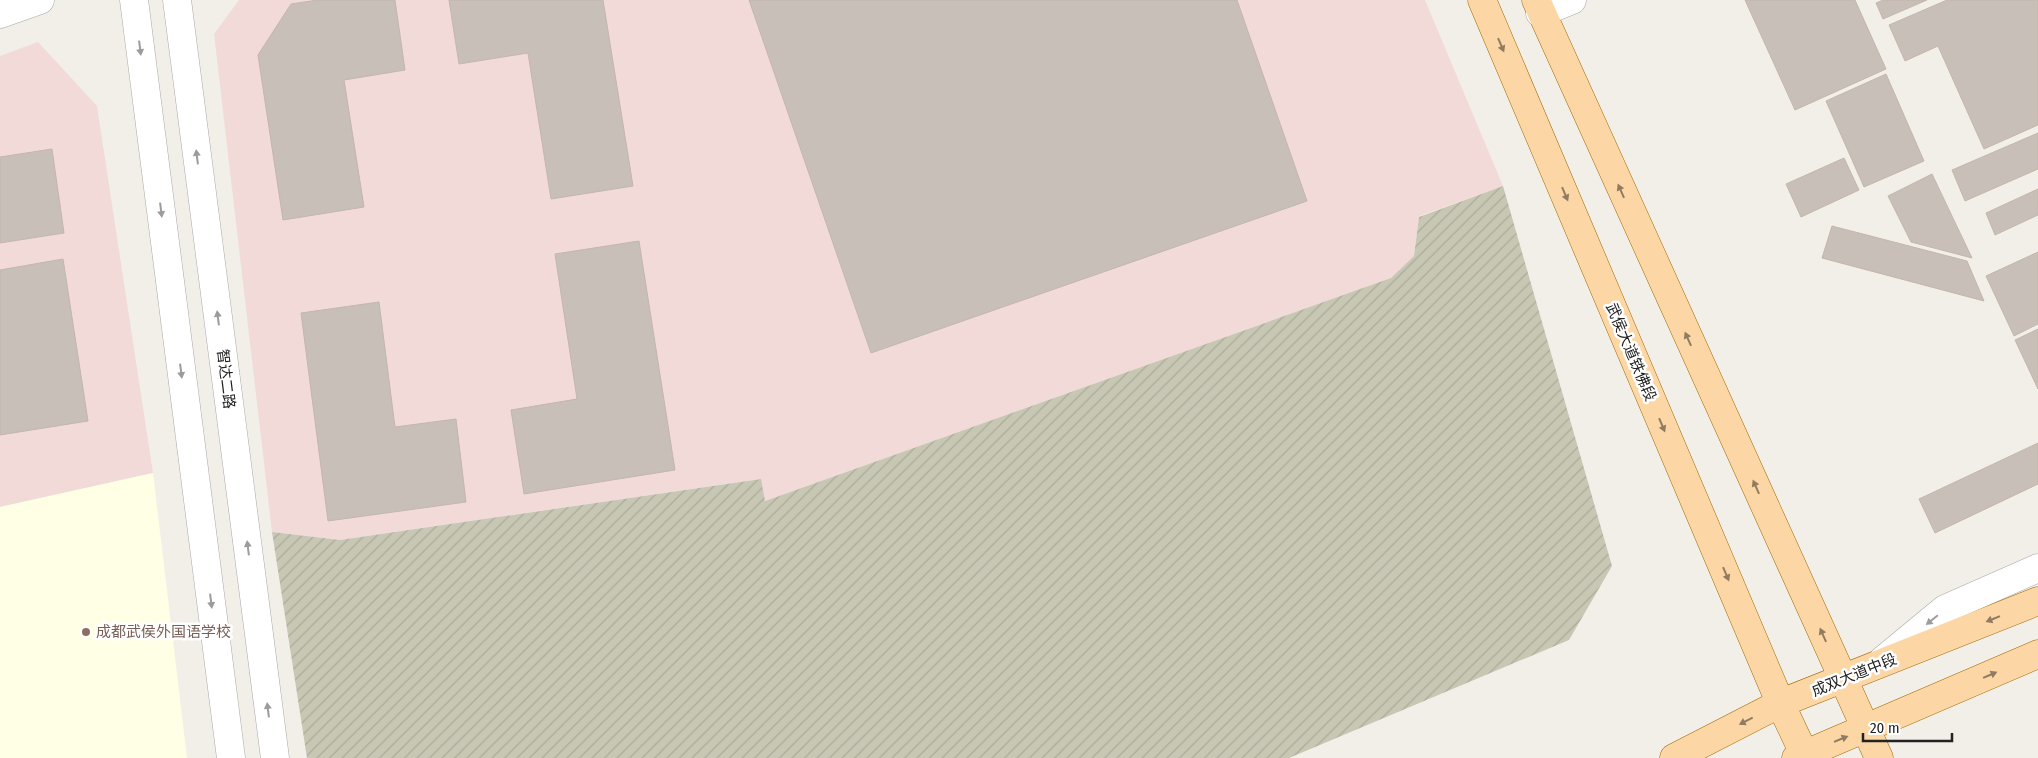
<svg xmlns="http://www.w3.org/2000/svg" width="2038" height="758" viewBox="0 0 2038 758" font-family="'Fira Sans Condensed','Noto Sans SC',sans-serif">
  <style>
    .commercial { fill: #f2dad9 }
    .education { fill: #ffffe5 }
    .construction { fill: url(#construction-furrows) }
    .building { fill: #c7bfb8; stroke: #c4b6ab }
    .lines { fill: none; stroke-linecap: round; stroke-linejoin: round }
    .minor-casing { stroke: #a9a9a9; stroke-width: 29 }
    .major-casing { stroke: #a06b00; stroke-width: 29 }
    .minor { stroke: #fff; stroke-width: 28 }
    .major { stroke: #fcd6a4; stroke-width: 28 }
    .oneway { fill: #8f7c63 }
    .oneway2 { fill: #9c9c9c }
    .education-dot { fill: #8d6e63; stroke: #fff; stroke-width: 2 }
    .labels { text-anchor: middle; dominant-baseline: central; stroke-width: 5; stroke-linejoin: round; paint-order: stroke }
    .street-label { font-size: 15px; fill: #222; stroke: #fff }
    .education-label { font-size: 15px; fill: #785e54; stroke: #fff; text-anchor: start }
  </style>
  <defs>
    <pattern id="construction-furrows" width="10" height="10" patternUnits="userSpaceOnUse" patternTransform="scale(1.25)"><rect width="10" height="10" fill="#c7c7b4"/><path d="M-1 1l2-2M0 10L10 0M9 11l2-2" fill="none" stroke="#abab9a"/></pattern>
  </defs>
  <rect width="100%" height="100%" fill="#f2efe9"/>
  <g class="commercial">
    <path d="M239,0H1425L1503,186L1419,216L1414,256L1391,278L765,501L760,479L340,540L272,532L214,34Z"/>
    <path d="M38,42L97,106L153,473L0,507V56Z"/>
  </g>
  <path class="education" d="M153,473L187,758H0V507Z"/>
  <path class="construction" d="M1503,186L1612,566L1569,640L1289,758H307L272,532L340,540L761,479L765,501L1391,278L1414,256L1419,217Z"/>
  <g class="building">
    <path d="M318,0H395L405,70L344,80L364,207L283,220L258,55L291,4Z"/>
    <path d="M449,0H603L633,186L551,199L528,53L459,64Z"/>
    <path d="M749,0H1237L1307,201L871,353Z"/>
    <path d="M1745,0H1855L1886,69L1795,110Z"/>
    <path d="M1883,0H1927L1883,19L1876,3Z"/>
    <path d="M1947,0H2038V125L1984,149L1938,46L1905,61L1889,25Z"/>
    <path d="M1886,74L1924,161L1864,187L1826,101Z"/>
    <path d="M2038,133V169L1965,201L1952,170Z"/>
    <path d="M52,149L64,233L0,243V157Z"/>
    <path d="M1844,158L1859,190L1801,217L1786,184Z"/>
    <path d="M1932,174L1972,258L1911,242L1888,196Z"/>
    <path d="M2038,189V215L1995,235L1986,213Z"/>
    <path d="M1832,226L1967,261L1984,301L1822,258Z"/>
    <path d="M639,241L675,470L524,494L511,410L577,399L555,254Z"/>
    <path d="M2038,252V324L2014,336L1986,276Z"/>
    <path d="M63,259L88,421L0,435V270Z"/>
    <path d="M379,302L395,427L456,419L466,502L328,521L301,313Z"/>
    <path d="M2038,329V389L2015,340Z"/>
    <path d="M2038,443V484L1935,533L1919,499Z"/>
  </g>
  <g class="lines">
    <g class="minor-casing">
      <g id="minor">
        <path d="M134,0L231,758"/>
        <path d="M177,0L275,758"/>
        <path d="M1540,13L1572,0"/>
        <path d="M0,14L40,0"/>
        <path d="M1882,661L1945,609L2038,568"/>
      </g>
    </g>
    <g class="major-casing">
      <g id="major">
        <path d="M1482,0L1782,707L1806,758"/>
        <path d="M1536,0L1879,758"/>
        <path d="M1674,758L1781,703L2038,601"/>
        <path d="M1796,758L2038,654"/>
      </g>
    </g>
    <use href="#minor" class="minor"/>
    <use href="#major" class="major"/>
  </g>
  <defs><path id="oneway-solid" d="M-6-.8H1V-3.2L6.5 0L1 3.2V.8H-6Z" transform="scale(1.25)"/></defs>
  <g class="oneway">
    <use href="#oneway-solid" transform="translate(1501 45) rotate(67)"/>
    <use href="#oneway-solid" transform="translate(1621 191) rotate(-114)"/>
    <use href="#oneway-solid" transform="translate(1565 194) rotate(67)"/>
    <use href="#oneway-solid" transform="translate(1688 339) rotate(-114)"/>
    <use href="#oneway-solid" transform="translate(1662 425) rotate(67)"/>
    <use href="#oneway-solid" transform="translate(1756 487) rotate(-114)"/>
    <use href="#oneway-solid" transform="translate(1726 574) rotate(67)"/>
    <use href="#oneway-solid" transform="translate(1993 619) rotate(158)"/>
    <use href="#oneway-solid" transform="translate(1823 635) rotate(-114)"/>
    <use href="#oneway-solid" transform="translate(1990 675) rotate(-23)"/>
    <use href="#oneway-solid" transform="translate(1746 721) rotate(153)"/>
    <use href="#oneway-solid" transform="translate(1841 739) rotate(-22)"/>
  </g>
  <g class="oneway2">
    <use href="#oneway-solid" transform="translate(140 48) rotate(83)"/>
    <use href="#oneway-solid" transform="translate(197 157) rotate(-97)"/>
    <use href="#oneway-solid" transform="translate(161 210) rotate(83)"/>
    <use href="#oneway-solid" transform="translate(218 318) rotate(-97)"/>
    <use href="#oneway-solid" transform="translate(181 371) rotate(83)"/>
    <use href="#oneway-solid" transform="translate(248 548) rotate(-97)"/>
    <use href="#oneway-solid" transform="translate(211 601) rotate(83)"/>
    <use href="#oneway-solid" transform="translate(1932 620) rotate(141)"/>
    <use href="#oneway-solid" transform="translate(268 710) rotate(-97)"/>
  </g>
  <circle class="education-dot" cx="86" cy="632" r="5"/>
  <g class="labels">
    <g class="street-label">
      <text transform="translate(1631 352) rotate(67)">武侯大道铁佛段</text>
      <text transform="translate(226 379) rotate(83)">智达二路</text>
      <text transform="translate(1854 675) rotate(-22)">成双大道中段</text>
    </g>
    <g class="education-label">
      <text x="96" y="632">成都武侯外国语学校</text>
    </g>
  </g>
  <path d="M1863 733v8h89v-8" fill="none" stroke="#222222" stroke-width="2.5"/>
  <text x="1870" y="733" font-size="15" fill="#222222" stroke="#ffffff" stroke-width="4" paint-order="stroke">20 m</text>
</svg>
